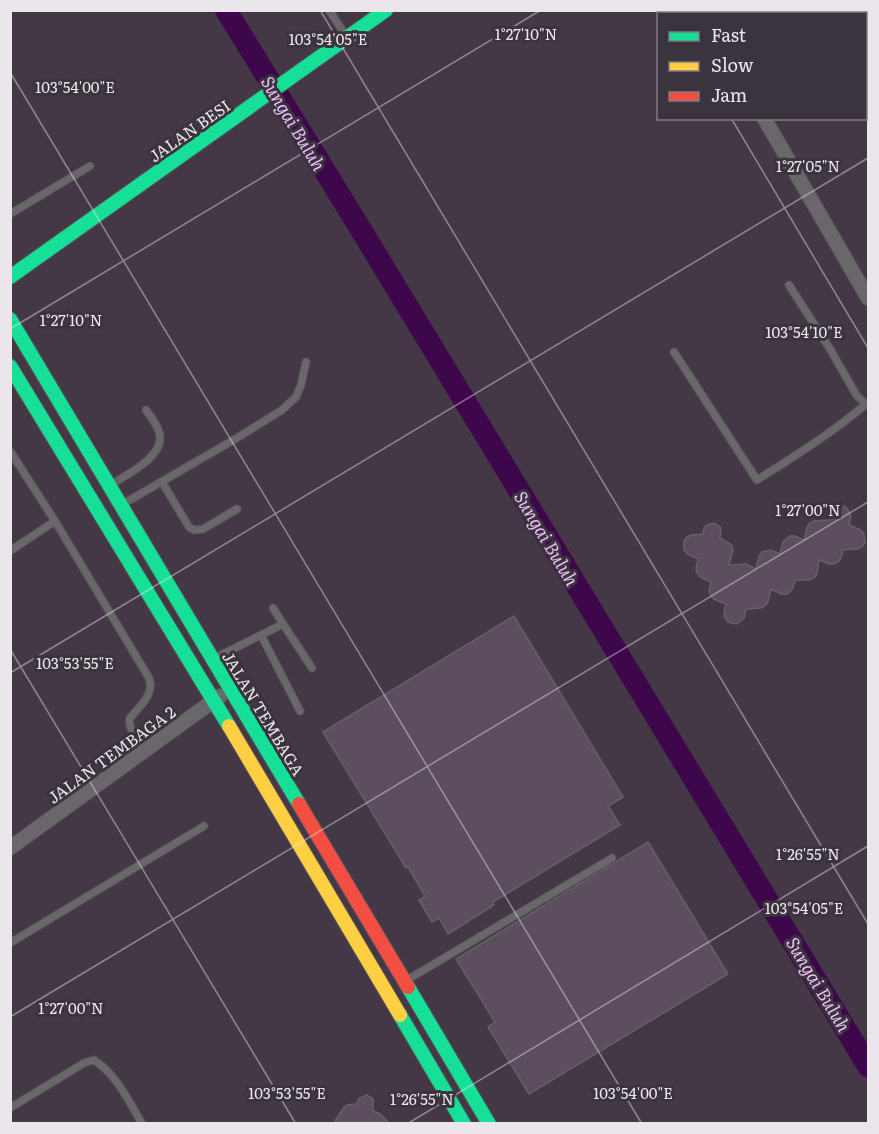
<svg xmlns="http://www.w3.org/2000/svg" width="879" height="1134" viewBox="0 0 879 1134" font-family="Literata,serif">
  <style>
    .built { fill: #443846; fill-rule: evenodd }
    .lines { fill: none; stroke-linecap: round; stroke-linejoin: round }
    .river { stroke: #3f074b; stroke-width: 22 }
    .building { fill: #5c4e5f; stroke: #646065; stroke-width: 1.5 }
    .lane-casing { stroke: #555256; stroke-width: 9 }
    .street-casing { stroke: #555256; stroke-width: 16 }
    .fast-casing { stroke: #555256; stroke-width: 16 }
    .slow-casing { stroke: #555256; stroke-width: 16 }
    .jam-casing { stroke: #555256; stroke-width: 16 }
    .lane { stroke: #696769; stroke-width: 7 }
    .street { stroke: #696769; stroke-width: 14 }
    .fast { stroke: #16e098; stroke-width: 14 }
    .slow { stroke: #ffcf43; stroke-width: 14 }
    .jam { stroke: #f24e42; stroke-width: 14 }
    .ticks { fill: none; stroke: #ebe6ec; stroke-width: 1.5; stroke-opacity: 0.45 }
    .labels { text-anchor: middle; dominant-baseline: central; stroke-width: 6; stroke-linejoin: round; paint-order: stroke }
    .street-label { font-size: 16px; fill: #ebe6ec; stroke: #3b333d }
    .water-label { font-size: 18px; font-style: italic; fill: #efbffa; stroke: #3b333d }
    .ticks-label { font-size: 15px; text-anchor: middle; fill: #ebe6ec; stroke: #3b333d; stroke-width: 6; stroke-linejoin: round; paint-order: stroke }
  </style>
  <rect width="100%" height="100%" fill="#3a353b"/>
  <path class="built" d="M10,11H868V1123H11ZM658,14H866V118H658Z"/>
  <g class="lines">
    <path class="river" d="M226,10L366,238L868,1066"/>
  </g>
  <g class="building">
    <path d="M838,506H843L847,508L851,516L849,525L861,530L864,534L865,543L862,547L857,549L843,550L841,558L838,562L834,564H829L819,560L817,574L814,578L809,580H795L793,588L790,592L786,594H781L771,589L768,602L765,606L761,608L746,609L744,618L737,624L728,622L725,618L724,613L726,604L714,599L711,596L709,591L711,582L700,577L697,573L696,568L698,559L687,554L684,550V541L687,537L691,535L703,534L704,528L707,525L714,523L720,527L721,531L720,538L729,543L732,546L733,550L729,565L746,564L756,569L759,556L762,552L771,550L780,554L783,542L790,536H795L804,540L807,527L810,523L814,521L829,520L831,512L834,508Z"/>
    <path d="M514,616L623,797L608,806L620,825L493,902L494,905L448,934L439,918L432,922L419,900L425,896L408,867L406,868L323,732Z"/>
    <path d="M648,842L728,974L529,1094L488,1027L495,1022L456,959Z"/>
    <path d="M367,1095L373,1099V1111L380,1114L390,1124H333L344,1107L347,1105L356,1104L360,1098Z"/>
  </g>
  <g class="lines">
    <g class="lane-casing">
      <g id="lane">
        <path d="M329,10L346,36"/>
        <path d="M10,214L90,166"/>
        <path d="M789,285L830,349L857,396L866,404L868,403"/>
        <path d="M674,352L757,480C795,456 832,433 866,404"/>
        <path d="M10,451L55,521L149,678C155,694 140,706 130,718C127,729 139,741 145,750"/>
        <path d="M162,482L189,527L194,530L203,529L237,509"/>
        <path d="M112,484C128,474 163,457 160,435C158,426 152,418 146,410"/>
        <path d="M123,504L237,438L282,410L296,397L301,385L306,362"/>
        <path d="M10,551L55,521"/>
        <path d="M273,608L283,624"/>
        <path d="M261,635L300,711"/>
        <path d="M213,659L283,624L312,668"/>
        <path d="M10,943L204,826"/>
        <path d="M407,980L612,858"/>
        <path d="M10,1108L84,1063L94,1060C116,1074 129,1101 142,1124"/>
      </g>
    </g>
    <g class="street-casing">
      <g id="street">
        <path d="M701,10L703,14"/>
        <path d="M764,118L868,298"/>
        <path d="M10,848L220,696"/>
      </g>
    </g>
    <g class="fast-casing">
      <g id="fast">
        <path d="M10,277L386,10"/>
        <path d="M10,319L299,804"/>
        <path d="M10,366L229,726"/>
        <path d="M408,987L489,1124"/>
        <path d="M400,1015L464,1124"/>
      </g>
    </g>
    <g class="slow-casing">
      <path id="slow" d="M229,726L400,1015"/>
    </g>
    <g class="jam-casing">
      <path id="jam" d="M299,804L408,987"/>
    </g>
    <use href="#lane" class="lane"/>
    <use href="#street" class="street"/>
    <use href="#fast" class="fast"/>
    <use href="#slow" class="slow"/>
    <use href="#jam" class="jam"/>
  </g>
  <path class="ticks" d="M320,10L868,924M666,10L668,14M10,72L642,1124M731,118L868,348M10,329L541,10M10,649L296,1124M10,673L868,158M10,1017L868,502M407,1124L868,846"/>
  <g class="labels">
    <g class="street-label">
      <text transform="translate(189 130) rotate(-35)">JALAN BESI</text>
      <text transform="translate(264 713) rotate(59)">JALAN TEMBAGA</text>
      <text transform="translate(111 754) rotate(-36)">JALAN TEMBAGA 2</text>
    </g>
    <g class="water-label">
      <text transform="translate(294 123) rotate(59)">Sungai Buluh</text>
      <text transform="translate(547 538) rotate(59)">Sungai Buluh</text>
      <text transform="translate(819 984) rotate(59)">Sungai Buluh</text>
    </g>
  </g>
  <g class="ticks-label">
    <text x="526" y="40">1°27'10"N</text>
    <text x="328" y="45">103°54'05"E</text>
    <text x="75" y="93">103°54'00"E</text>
    <text x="808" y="172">1°27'05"N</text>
    <text x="71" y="326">1°27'10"N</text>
    <text x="804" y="338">103°54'10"E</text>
    <text x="808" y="516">1°27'00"N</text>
    <text x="75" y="669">103°53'55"E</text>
    <text x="808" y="860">1°26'55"N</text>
    <text x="804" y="914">103°54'05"E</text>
    <text x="71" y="1014">1°27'00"N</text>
    <text x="287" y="1099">103°53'55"E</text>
    <text x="633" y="1099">103°54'00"E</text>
    <text x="422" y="1105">1°26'55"N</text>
  </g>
  <rect width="879" height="1134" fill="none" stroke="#ebe6ec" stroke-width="24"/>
  <rect x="657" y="12" width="210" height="108" fill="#3b333d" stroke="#817b83" stroke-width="1.5"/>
  <rect x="669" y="32" width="30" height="9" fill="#16e098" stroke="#817b83" stroke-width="1.5"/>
  <text x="711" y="42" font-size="18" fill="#ebe6ec">Fast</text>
  <rect x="669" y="62" width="30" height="9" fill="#ffcf43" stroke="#817b83" stroke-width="1.5"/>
  <text x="711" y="72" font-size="18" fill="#ebe6ec">Slow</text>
  <rect x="669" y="92" width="30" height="9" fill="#f24e42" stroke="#817b83" stroke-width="1.5"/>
  <text x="711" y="102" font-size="18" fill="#ebe6ec">Jam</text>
</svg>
